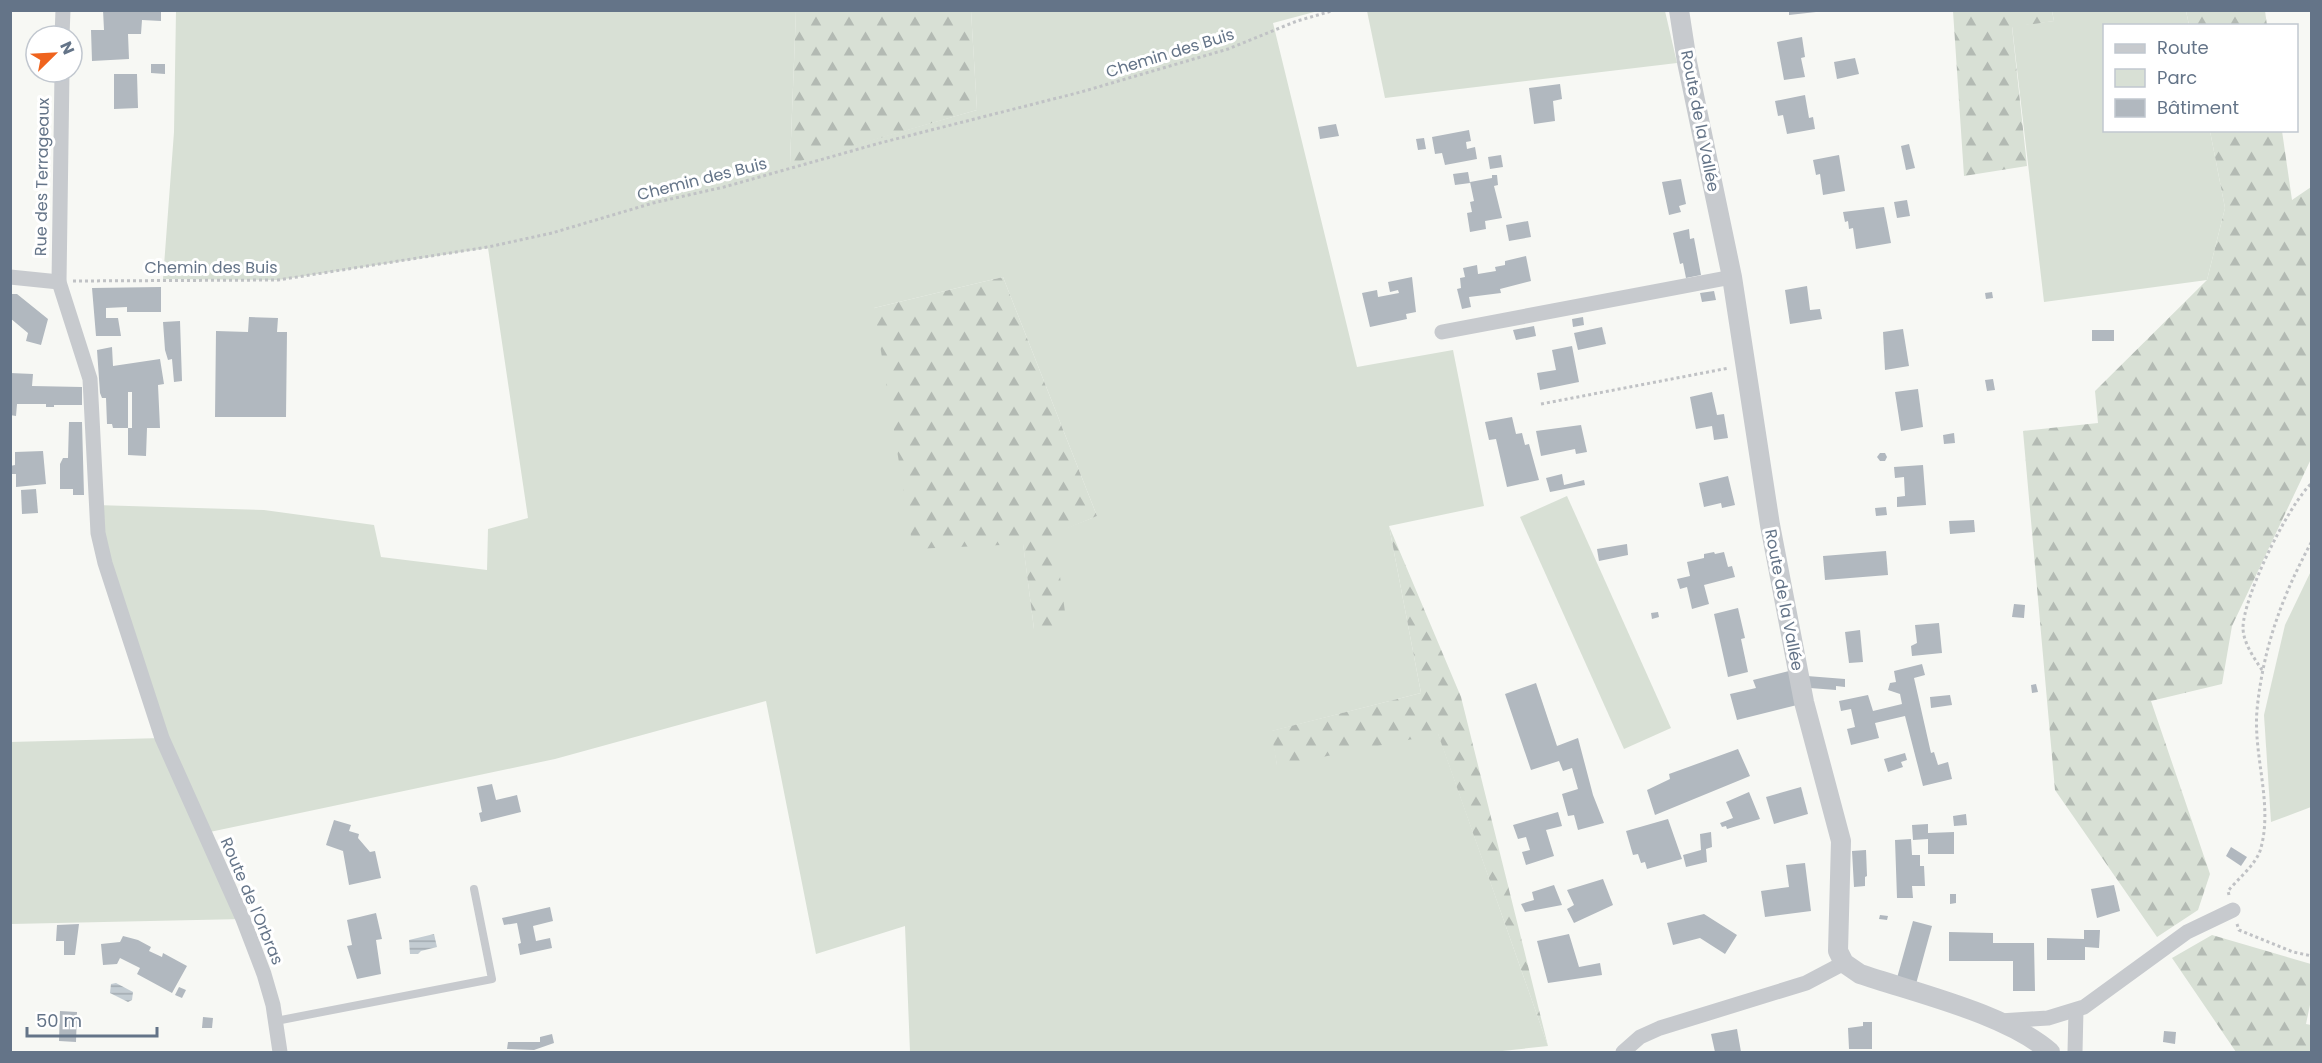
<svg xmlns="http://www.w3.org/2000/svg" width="2322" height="1063" viewBox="0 0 2322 1063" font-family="Poppins,sans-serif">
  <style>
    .green { fill: #d8e0d5; fill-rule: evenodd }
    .forest { fill: url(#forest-firs) }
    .water { fill: url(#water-rules) }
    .building { fill: #b1b8bf }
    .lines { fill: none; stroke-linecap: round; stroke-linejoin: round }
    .path { stroke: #c0c2c5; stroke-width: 3; stroke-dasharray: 3 3; stroke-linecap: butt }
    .service { stroke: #c7cace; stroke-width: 8 }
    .minor { stroke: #c7cace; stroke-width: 15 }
    .tertiary { stroke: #c7cace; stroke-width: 20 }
    .labels { text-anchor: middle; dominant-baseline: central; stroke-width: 6; stroke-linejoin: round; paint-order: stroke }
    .street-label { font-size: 16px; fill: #647488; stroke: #fff }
  </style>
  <defs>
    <pattern id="forest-firs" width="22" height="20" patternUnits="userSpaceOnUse" patternTransform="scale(1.5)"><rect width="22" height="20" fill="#d8e0d5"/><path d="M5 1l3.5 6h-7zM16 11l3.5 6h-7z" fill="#b3bab3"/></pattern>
    <pattern id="water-rules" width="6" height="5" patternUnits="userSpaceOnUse" patternTransform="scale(1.5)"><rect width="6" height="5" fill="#c3ccd2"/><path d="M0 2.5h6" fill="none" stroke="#a2aab0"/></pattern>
  </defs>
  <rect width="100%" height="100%" fill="#f7f8f4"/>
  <g class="green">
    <path d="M176,11H796L790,163L977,110L971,11H1318L1273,23L1357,367L1453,350L1484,506L1389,526L1421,693L1272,731L1277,765L1438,733L1548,1046L1493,1052H910L905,926L816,954L766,701L555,759L205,833L243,919L11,924L10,742L162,738L95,505L264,510L374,525L381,557L487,570L488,529L528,518L488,248L278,280L163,279L174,132ZM1003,277L1097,516L1054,533L1034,629L1023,543L874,308Z"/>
    <path d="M1367,11H1665L1677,63L1385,98Z"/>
    <path d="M2052,11H2186L2189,25L2104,26V130L2210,131L2225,208L2207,280L2044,302L2012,26L2054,21Z"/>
    <path d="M1567,496L1671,728L1624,749L1520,517Z"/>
    <path d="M2311,571V807L2271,822L2264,715L2285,625Z"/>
  </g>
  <g class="forest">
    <path d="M796,11H971L977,110L790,164Z"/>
    <path d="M1953,11H2052L2054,21L2012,27L2027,166L1964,176Z"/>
    <path d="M2186,11H2265L2267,25H2189Z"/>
    <path d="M2210,131H2282L2292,200L2311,187V459L2232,626L2222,684L2151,701L2210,874L2198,910L2157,937L2055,790L2023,431L2098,423L2095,391L2207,280L2225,208Z"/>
    <path d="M1003,277L1097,516L1054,534L1067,626L1034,629L1023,544L913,549L874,308Z"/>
    <path d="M1389,526L1461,697L1548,1046L1438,734L1277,766L1271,731L1421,693Z"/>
    <path d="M2212,935L2311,964V1000L2306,1024L2311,1025V1052H2236L2172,958Z"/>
  </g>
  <g class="water">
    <path d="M434,934L437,947L421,951L418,954H410L409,940Z"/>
    <path d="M116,983L133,992L132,1000L128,1002L110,993L111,984Z"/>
  </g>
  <g class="building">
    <path d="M103,10H161V21L142,20L141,34H128L129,59L92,61L91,30H104Z"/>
    <path d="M1789,10H1816V12L1789,15Z"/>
    <path d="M1802,37L1805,57L1801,58L1805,77L1784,80L1777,42Z"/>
    <path d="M1855,58L1859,74L1837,79L1834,62Z"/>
    <path d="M151,64H165V74L151,73Z"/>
    <path d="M114,74H137L138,108L114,109Z"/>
    <path d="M1560,84L1562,99L1553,101L1555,121L1534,124L1529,88Z"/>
    <path d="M1805,95L1809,118L1813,117L1815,129L1787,134L1783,115L1778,116L1775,101Z"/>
    <path d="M1336,124L1339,136L1320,139L1318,127Z"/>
    <path d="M1469,130L1471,141L1466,142L1467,149L1475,147L1477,159L1445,165L1442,153L1435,154L1432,137Z"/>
    <path d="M1424,138L1426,149L1418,150L1416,139Z"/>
    <path d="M1909,144L1915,168L1906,170L1901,146Z"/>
    <path d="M1501,155L1503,167L1490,169L1488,157Z"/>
    <path d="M1839,155L1845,191L1823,195L1820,174L1816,175L1813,160Z"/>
    <path d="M1468,172L1470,183L1455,185L1453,174Z"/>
    <path d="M1492,175H1497L1498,185L1494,186L1502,218L1485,221L1486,229L1470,232L1467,213L1472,212L1470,202L1474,201L1470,182L1492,178Z"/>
    <path d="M1681,179L1686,204L1679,206L1681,212L1669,215L1662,182Z"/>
    <path d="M1907,200L1910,216L1897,218L1894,202Z"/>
    <path d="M1884,207L1891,243L1856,249L1853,228L1849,229L1848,221L1845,222L1843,212Z"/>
    <path d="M1528,221L1531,237L1509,241L1506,225Z"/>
    <path d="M1689,229L1690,239L1694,238L1701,275L1686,278L1683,263L1680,264L1673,233Z"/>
    <path d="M1526,256L1531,281L1500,289L1501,293L1469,297L1471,307L1462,309L1457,289L1461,288L1460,278L1465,277L1463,268L1477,265L1478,274L1496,271L1495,267L1505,265V261Z"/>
    <path d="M1412,277L1416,312L1406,314L1407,319L1370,327L1362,293L1377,290L1378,297L1399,293L1398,290L1390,292L1388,282Z"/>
    <path d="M1807,286L1810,310L1820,309L1822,319L1790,324L1785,290Z"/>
    <path d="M161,287V312H127V307L106,308V318H118L121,336H96L92,288Z"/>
    <path d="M1714,291L1716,300L1702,302L1700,293Z"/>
    <path d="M1992,292L1993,298L1986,299L1985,293Z"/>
    <path d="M10,294H17L48,319L41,345L26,341L28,333L10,318Z"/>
    <path d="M249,317L278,318L277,332H287L286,417H215L216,331L248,332Z"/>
    <path d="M1583,317L1584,325L1573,327L1572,319Z"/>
    <path d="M180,321L182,381L174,382L172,359L168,360L165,350L163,322Z"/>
    <path d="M1534,326L1536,336L1516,340L1513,330Z"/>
    <path d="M1602,327L1606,344L1578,350L1574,333Z"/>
    <path d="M1903,329L1909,366L1885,370L1883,332Z"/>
    <rect x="2092" y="330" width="22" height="11"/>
    <path d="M1572,346L1579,382L1540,390L1537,373L1556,370L1552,350Z"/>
    <path d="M112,347L113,366L160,359L164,384L158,385L160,428H147L146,456L128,455V428H132V392H128V428H113L112,424H107L106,398H102L100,393L97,350Z"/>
    <path d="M10,373L33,374L32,386L82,387V405H54V407H46V404H17L16,416L10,415Z"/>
    <path d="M1993,379L1995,390L1987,391L1985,380Z"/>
    <path d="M1918,389L1923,427L1901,431L1895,392Z"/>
    <path d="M1712,392L1717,415L1724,414L1728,438L1714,440L1712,426L1696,429L1690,397Z"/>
    <path d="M1512,417L1516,434L1522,433L1525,445L1529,444L1539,480L1507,487L1496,439L1489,440L1485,422Z"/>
    <path d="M69,422H82L84,495H73V489H60V464L63,458H68Z"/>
    <path d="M1581,425L1587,452L1576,454L1575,449L1541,456L1536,431Z"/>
    <path d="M1954,433L1955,443L1944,444L1943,435Z"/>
    <path d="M43,451L46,484L16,487V474H11L10,466L15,465V452Z"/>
    <path d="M1880,453H1885L1887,457L1885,461H1880L1877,457Z"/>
    <path d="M1923,465L1926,505L1897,507V497L1905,496L1904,477L1895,478L1894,467Z"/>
    <path d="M1562,474L1564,485L1584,480L1585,485L1550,492L1546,478Z"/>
    <path d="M1728,476L1735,505L1722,508L1721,503L1704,507L1699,483Z"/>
    <path d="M36,489L38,513L22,514L21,490Z"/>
    <path d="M1886,507L1887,515L1876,516L1875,508Z"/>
    <path d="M1974,520L1975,532L1950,534L1949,521Z"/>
    <path d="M1627,544L1628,555L1599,561L1597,549Z"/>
    <path d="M1886,551L1888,575L1825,580L1823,556Z"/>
    <path d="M1714,552L1715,554L1724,552L1728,567L1732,566L1735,577L1704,585L1709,604L1692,609L1687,587L1680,589L1677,579L1690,576L1687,562L1704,558V554Z"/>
    <path d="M2014,604L2025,605L2024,618L2012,617Z"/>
    <path d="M1738,608L1745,638L1741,639L1748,672L1728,677L1714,614Z"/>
    <path d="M1658,612L1659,617L1652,619L1651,613Z"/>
    <path d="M1939,623L1942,653L1912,656L1911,646L1917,643L1915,625Z"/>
    <path d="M1860,630L1863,662L1849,663L1845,632Z"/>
    <path d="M1922,664L1925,675L1914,678L1931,753L1934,752L1938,765L1948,762L1952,779L1923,786L1905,716L1875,723L1879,738L1851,745L1847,729L1855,727L1851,709L1841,711L1839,701L1868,695L1873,711L1902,704L1900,694L1888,690L1890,683L1896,682L1894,671Z"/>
    <path d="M1789,671L1797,705L1737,720L1730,694L1756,688L1753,680Z"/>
    <path d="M1807,676L1845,679V687L1836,686V690L1810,688Z"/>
    <path d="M1536,683L1557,746L1578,738L1593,795L1604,823L1578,830L1574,815L1568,816L1562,794L1578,789L1572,768L1563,771L1559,761L1531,770L1505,694Z"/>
    <path d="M2036,684L2038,692L2032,693L2031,685Z"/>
    <path d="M1950,695L1952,705L1931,708L1930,697Z"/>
    <path d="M1738,749L1750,776L1655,815L1647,790L1670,779L1669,774Z"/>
    <path d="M1905,753L1907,760L1901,762L1903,767L1888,772L1884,759Z"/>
    <path d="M492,784L496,800L517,795L521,812L481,822L479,813L482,812L477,787Z"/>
    <path d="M1801,787L1808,814L1774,824L1766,797Z"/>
    <path d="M1749,792L1760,819L1727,829L1726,826L1722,827L1720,823L1733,818L1726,802Z"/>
    <path d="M1558,812L1562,826L1546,830L1554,856L1526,865L1522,852L1530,850L1526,837L1518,839L1513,825Z"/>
    <path d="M1966,814L1967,825L1954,826L1953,816Z"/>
    <path d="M1668,819L1682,859L1647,869L1645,862L1641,863L1638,854L1633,855L1626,831Z"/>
    <path d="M334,820L351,825L349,831L359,834L358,838L370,852L375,851L381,878L349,885L343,851L326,845Z"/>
    <path d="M1928,824V833L1954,832V854H1928V839L1913,840L1912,825Z"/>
    <path d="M1711,832L1712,847L1706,849L1707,862L1686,867L1683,855L1701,850L1700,834Z"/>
    <path d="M1911,839L1912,855H1920V866H1924L1925,886H1912L1913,898H1897L1895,840Z"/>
    <path d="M2231,847L2247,857L2241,866L2226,856Z"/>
    <path d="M1866,850L1867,876L1865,877V886L1854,887L1852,851Z"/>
    <path d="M1805,863L1811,911L1765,917L1761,891L1789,887L1786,865Z"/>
    <path d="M1603,879L1613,905L1574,923L1567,909L1574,905L1567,890Z"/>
    <path d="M1554,885L1562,905L1525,912L1521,904L1534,900L1532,892Z"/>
    <path d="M2114,885L2120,911L2097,918L2091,889Z"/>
    <path d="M1950,894H1956V903L1950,904Z"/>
    <path d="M550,907L553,921L533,926L536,941L550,938L552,948L520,955L518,944L521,943L517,923L504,925L502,918Z"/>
    <path d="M376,913L382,939L376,940L381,974L357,979L347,946L352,945L347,920Z"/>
    <path d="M1704,914L1737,935L1725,954L1700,938L1673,945L1667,923Z"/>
    <path d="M1880,915L1888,916L1887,920L1879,919Z"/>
    <path d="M1913,921L1932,926L1916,984L1897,978Z"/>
    <path d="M79,924L75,955H64V941H56L57,925Z"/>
    <path d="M2084,930H2100L2099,948L2085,947V960H2047V938L2084,939Z"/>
    <path d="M1949,932L1993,933V943H2034L2035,991H2013V961H1949Z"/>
    <path d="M1569,934L1579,967L1600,963L1602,975L1548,983L1537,941Z"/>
    <path d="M123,936L138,940L151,947L149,951L162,957L163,953L187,966L172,993L137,974L140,968L120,958L117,964L103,965L101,944L120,942Z"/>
    <path d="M179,987L186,990L182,998L175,995Z"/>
    <path d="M60,1011L77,1012L76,1042L59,1041Z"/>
    <path d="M203,1017L213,1018L212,1028H202Z"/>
    <path d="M1863,1022H1872V1049H1849L1848,1028L1863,1026Z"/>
    <path d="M1737,1029L1741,1052H1715L1711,1034Z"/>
    <path d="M2164,1031L2176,1032L2175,1044L2163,1042Z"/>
    <path d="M552,1034L554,1043L534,1050L507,1049L508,1042H540V1037Z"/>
  </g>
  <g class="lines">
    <g class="path">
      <path d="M73,281L278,280L488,247L552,233L653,203L724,187L880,143L1081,92L1228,49L1297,21L1335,10"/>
      <path d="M1541,404L1729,368"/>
      <path d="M2262,670C2254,658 2244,644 2243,629C2242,599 2289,503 2312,483"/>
      <path d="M2229,895L2228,891C2237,880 2255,865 2260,851C2274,806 2253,757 2257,710C2263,648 2282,596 2312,541"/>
      <path d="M2237,924L2239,930L2293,952L2312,956"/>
    </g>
    <path class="service" d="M276,1021L492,979L474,889"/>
    <g class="minor">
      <path d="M62,36L63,10"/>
      <path d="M62,72L59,282L90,379L98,533L105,563L162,738L243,919L264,974L273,1005L280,1052"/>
      <path d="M10,277L59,282"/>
      <path d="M1442,332L1732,277"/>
      <path d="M2000,1021L2048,1018L2084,1007L2187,932L2233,910"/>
      <path d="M1623,1052L1640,1037L1660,1028L1806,983L1844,963"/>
      <path d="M2075,1052L2076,1010"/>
    </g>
    <path class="tertiary" d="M1679,10L1687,62L1732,277L1770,525L1804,702L1841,841L1838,951L1844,963L1860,974C1916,993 2007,1014 2050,1052"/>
  </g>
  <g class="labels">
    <g class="street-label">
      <text transform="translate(1170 53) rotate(-17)">Chemin des Buis</text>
      <text transform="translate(1700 121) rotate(79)">Route de la Vallée</text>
      <text transform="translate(42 177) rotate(-89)">Rue des Terrageaux</text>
      <text transform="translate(702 179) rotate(-14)">Chemin des Buis</text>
      <text x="211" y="267">Chemin des Buis</text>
      <text transform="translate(1784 600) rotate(79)">Route de la Vallée</text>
      <text transform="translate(252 901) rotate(67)">Route de l'Orbras</text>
    </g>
  </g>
  <rect width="2322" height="1063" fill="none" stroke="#647488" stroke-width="24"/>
  <rect x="2103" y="24" width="195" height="108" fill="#ffffff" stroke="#c1c7cf" stroke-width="1.5"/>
  <rect x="2115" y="44" width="30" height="9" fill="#c7cace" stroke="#c1c7cf" stroke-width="1.5"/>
  <text x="2157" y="54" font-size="18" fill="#647488">Route</text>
  <rect x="2115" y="69" width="30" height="18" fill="#d8e0d5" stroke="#c1c7cf" stroke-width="1.5"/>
  <text x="2157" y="84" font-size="18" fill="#647488">Parc</text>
  <rect x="2115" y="99" width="30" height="18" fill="#b1b8bf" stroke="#c1c7cf" stroke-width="1.5"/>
  <text x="2157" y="114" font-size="18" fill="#647488">Bâtiment</text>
  <g transform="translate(54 54) rotate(66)"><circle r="28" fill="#ffffff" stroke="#c1c7cf" stroke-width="1.5"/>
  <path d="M0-4.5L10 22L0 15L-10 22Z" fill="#ef631d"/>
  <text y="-9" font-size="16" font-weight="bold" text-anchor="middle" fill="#647488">N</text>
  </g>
  <path d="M27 1027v9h130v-9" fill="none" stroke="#647488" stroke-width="3"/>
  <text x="36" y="1027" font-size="18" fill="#647488" stroke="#ffffff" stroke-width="4.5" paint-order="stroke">50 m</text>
</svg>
